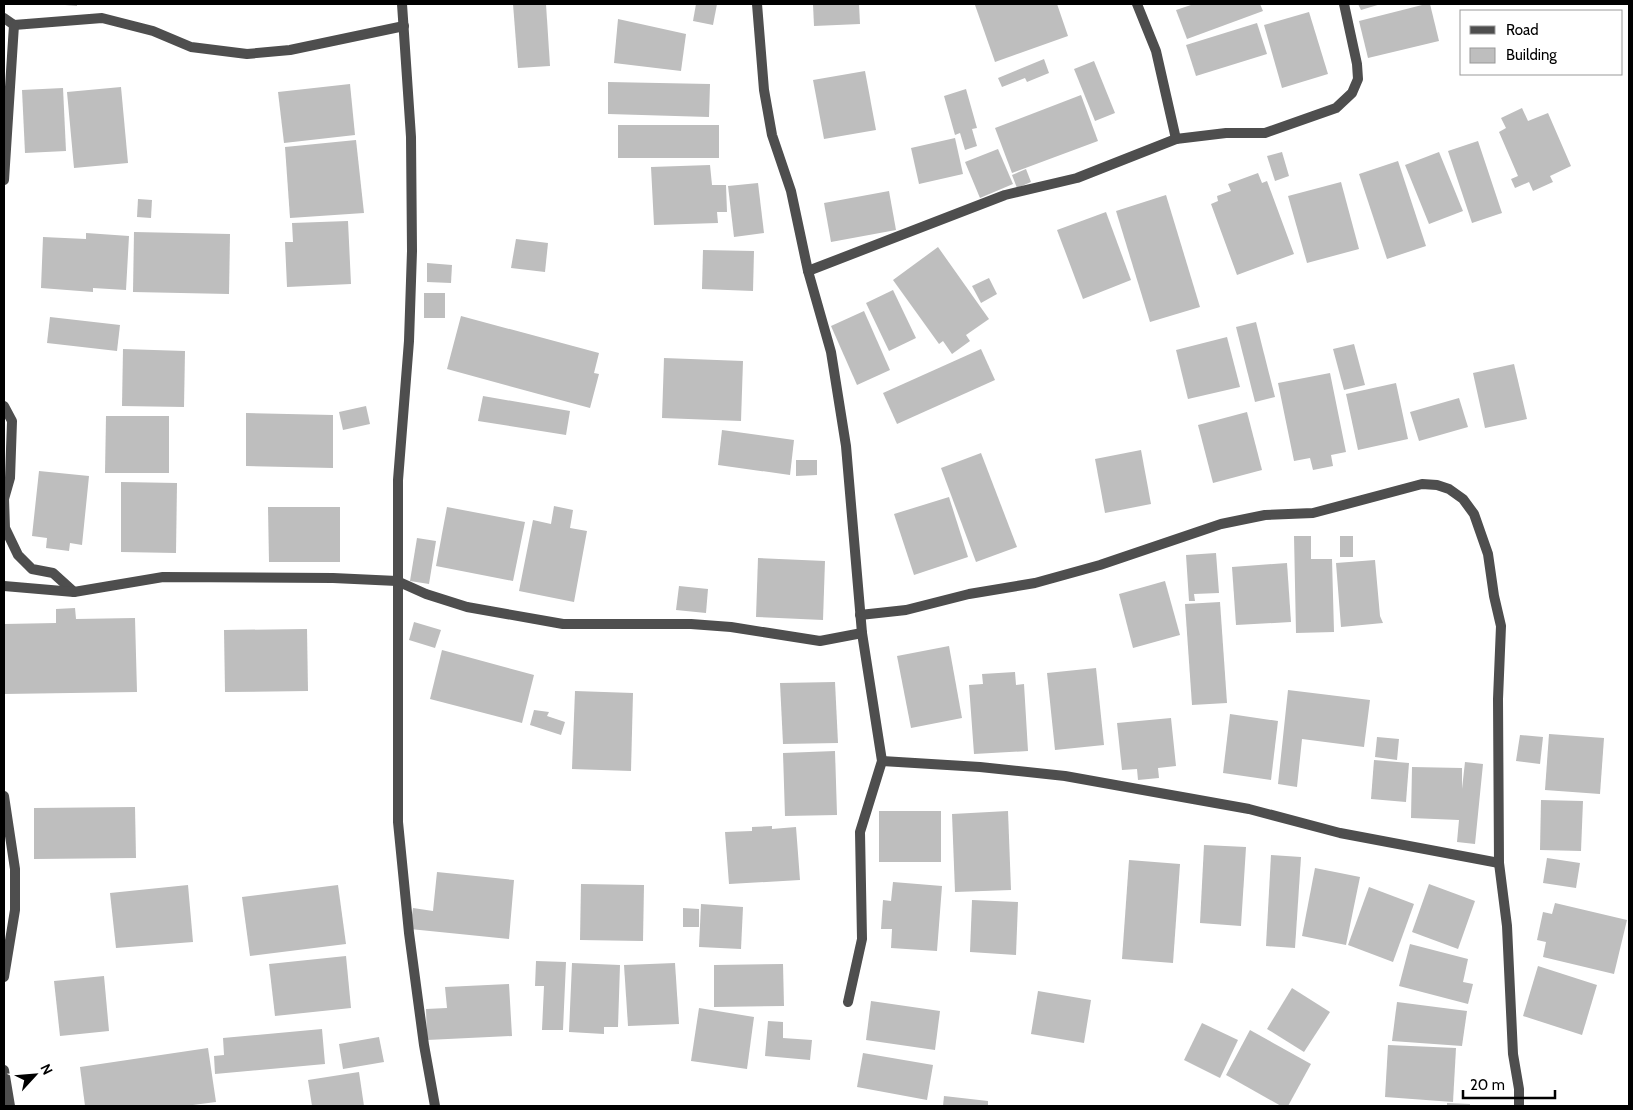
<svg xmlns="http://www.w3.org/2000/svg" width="1633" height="1110" viewBox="0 0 1633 1110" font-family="Cabin,sans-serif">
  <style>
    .building { fill: #bebebe }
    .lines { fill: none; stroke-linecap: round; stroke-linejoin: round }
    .minor { stroke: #4e4e4e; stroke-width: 10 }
  </style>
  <rect width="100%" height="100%" fill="#fff"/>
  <g class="building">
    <path d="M53,4H77V6Z"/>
    <path d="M513,4H546L550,66L518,68Z"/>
    <path d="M696,4H717L713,25L693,21Z"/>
    <path d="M813,4H859L860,24L814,26Z"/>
    <path d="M980,4H1057L1068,36L995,62L975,5Z"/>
    <path d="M1194,4H1260L1263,11L1187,39L1176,10Z"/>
    <path d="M1358,4H1381L1361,10Z"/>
    <path d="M1426,4H1430L1439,41L1368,58L1359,21Z"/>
    <path d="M1309,12L1328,74L1282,88L1264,25Z"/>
    <path d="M618,19L686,34L681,71L614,63Z"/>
    <path d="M1257,23L1267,54L1196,76L1186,45Z"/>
    <path d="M1044,59L1049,73L1027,82L1025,78L1002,87L998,78Z"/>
    <path d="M1094,61L1115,113L1095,121L1074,69Z"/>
    <path d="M865,71L876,130L824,139L813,80Z"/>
    <path d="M608,82L710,84L709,117L608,114Z"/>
    <path d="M350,84L355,135L284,143L278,92Z"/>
    <path d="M121,87L128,163L74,168L67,92Z"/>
    <path d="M63,88L66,151L25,153L22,90Z"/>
    <path d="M966,89L977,128L972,129L977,146L965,150L960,133L955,135L944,96Z"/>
    <path d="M1081,95L1098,141L1012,173L995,128Z"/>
    <path d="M1522,108L1528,121L1548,113L1571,166L1550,176L1553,182L1533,191L1529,182L1515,188L1511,179L1518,176L1499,132L1506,128L1501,118Z"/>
    <rect x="618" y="125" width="101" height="33"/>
    <path d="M955,138L963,174L919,184L911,148Z"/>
    <path d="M356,140L364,213L290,218L285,147Z"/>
    <path d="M1478,141L1502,213L1472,223L1448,151Z"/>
    <path d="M998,149L1013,184L980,198L965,162Z"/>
    <path d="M1282,152L1289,176L1275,181L1267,156Z"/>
    <path d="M1439,152L1463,211L1429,224L1405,165Z"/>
    <path d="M1398,161L1426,246L1387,259L1359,174Z"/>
    <path d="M710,165L712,185H726L727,212H717L718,223L654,225L651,167Z"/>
    <path d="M1026,169L1031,182L1017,188L1012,175Z"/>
    <path d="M1258,173L1262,183L1267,181L1294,254L1237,275L1211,204L1218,201L1217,196L1231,191L1228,184Z"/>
    <path d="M1341,182L1359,249L1307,263L1288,196Z"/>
    <path d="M758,183L764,233L734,237L728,186Z"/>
    <path d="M889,191L896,230L831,242L824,203Z"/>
    <path d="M1166,195L1200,307L1150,322L1116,211Z"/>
    <path d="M138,199L152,200L151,218L137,217Z"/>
    <path d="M1106,212L1131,280L1083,299L1057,230Z"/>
    <path d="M348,221L351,284L287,287L285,242H293L292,223Z"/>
    <path d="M134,232L230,234L229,294L133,292Z"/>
    <path d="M86,233L129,236L126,290L93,288V292L41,288L43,237L86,239Z"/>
    <path d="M516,239L548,243L545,272L511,268Z"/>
    <path d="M938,247L989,319L966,335L970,341L952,354L943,341L939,344L893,280Z"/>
    <path d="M703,250L754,251L753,291L702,289Z"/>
    <path d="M427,263L452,265L451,283L427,282Z"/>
    <path d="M989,278L997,294L981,303L972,286Z"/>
    <path d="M893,290L916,338L889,351L866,303Z"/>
    <rect x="424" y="293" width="21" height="25"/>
    <path d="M864,311L890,370L857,385L831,326Z"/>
    <path d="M461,316L599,353L594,373L599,374L590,408L447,369Z"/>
    <path d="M50,317L120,325L117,351L47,343Z"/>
    <path d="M1256,322L1275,397L1255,402L1236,327Z"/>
    <path d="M1227,337L1240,387L1188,399L1176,350Z"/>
    <path d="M1354,344L1365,385L1344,390L1333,349Z"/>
    <path d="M123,349L185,351L184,407L122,406Z"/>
    <path d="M981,349L995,380L897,424L883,393Z"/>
    <path d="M664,358L743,361L741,421L662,418Z"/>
    <path d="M1514,364L1527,419L1485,428L1473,373Z"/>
    <path d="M1330,373L1346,452L1331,455L1333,466L1313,470L1310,458L1294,461L1278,383Z"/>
    <path d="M1396,383L1408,439L1358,450L1346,394Z"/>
    <path d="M483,396L570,411L566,435L478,421Z"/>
    <path d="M1459,398L1468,427L1419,441L1410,412Z"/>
    <path d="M366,406L370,424L343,430L339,412Z"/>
    <path d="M1247,412L1262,470L1213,483L1198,425Z"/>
    <path d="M246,413L333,415V468L246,466Z"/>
    <path d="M106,416H169V473H105Z"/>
    <path d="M722,430L794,440L790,475L718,465Z"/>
    <path d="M1141,450L1151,504L1105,513L1095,459Z"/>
    <path d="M981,453L1017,547L976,562L941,468Z"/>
    <path d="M796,460H817V475L796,476Z"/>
    <path d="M39,471L89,476L82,545L70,543L69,551L46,548L47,538L32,536Z"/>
    <path d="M121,482L177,483L176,553L121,552Z"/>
    <path d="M949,497L968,557L914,575L894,514Z"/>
    <path d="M554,506L573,510L570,528L587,531L574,602L519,591L533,520L551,524Z"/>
    <path d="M268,507H340V562H269Z"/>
    <path d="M447,507L525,522L513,581L436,566Z"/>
    <path d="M1294,536H1311V559H1332L1334,632L1296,633Z"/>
    <rect x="1340" y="536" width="13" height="21"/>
    <path d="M417,538L436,541L429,584L410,581Z"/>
    <path d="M1216,553L1219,593L1194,594L1195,601H1189L1186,555Z"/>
    <path d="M758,558L825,561L823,620L756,617Z"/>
    <path d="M1375,560L1380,616L1383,623L1341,627L1336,563Z"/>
    <path d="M1287,563L1291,622L1236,625L1232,567Z"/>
    <path d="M1165,581L1180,635L1133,648L1119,594Z"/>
    <path d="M679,586L708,589L706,613L676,610Z"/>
    <path d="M1220,602L1227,703L1192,705L1185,604Z"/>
    <path d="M75,608L76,619L135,618L137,692L4,694V624L56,623V609Z"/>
    <path d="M414,622L441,630L435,648L409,640Z"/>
    <path d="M307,629L308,691L225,692L224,630Z"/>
    <path d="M949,646L962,718L911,728L897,656Z"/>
    <path d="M442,650L534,675L522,723L430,699Z"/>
    <path d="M1096,668L1104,745L1055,750L1047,673Z"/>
    <path d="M1015,672L1016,685L1024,684L1028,751L974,754L969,685L983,684L982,674Z"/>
    <path d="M835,682L838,743L783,744L780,683Z"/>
    <path d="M1288,690L1370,700L1364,747L1302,739L1297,787L1278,784Z"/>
    <path d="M575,691L633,693L631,771L572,769Z"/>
    <path d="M534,710L549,712L547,716L565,722L561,735L530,725Z"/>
    <path d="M1230,714L1278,721L1271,780L1223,773Z"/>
    <path d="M1171,718L1176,766L1158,768L1159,778L1138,780L1137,769L1122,770L1117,723Z"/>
    <path d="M1549,734L1604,738L1600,794L1545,790Z"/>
    <path d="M1520,735L1543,737L1540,764L1516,761Z"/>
    <path d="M1377,737L1399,739L1397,760L1375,757Z"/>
    <path d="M835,751L837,815L785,816L783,753Z"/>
    <path d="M1374,760L1409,763L1406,802L1371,799Z"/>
    <path d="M1465,762L1483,764L1475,844L1457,842L1459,820L1411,818L1412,767L1462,768V789Z"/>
    <path d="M1541,800L1583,801L1581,851L1540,850Z"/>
    <path d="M135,807L136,858L34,859V808Z"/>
    <rect x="879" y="811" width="62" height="51"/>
    <path d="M1008,811L1011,890L955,892L952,814Z"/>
    <path d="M772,826V829L796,827L800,880L729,884L725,832L752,831V827Z"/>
    <path d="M1204,845L1246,847L1241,926L1200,923Z"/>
    <path d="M1271,855L1301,857L1295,948L1266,946Z"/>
    <path d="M1547,858L1580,863L1576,888L1543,883Z"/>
    <path d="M1129,860L1180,864L1173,963L1122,959Z"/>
    <path d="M1315,868L1360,877L1346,945L1302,936Z"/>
    <path d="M437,872L514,880L509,939L410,929L413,908L433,911Z"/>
    <path d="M893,882L942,886L937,951L891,948L892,929H881L883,900L891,901Z"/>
    <path d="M581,884L644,885L643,941L580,940Z"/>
    <path d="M1429,884L1475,901L1458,949L1412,932Z"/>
    <path d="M188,885L193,942L116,948L110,893Z"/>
    <path d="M338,885L346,944L250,956L242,897Z"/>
    <path d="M1369,887L1414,904L1393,962L1348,945Z"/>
    <path d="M972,900L1018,902L1016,955L970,952Z"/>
    <path d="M1555,903L1627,920L1614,974L1543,957L1546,942L1537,940L1543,912L1552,914Z"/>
    <path d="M701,904L743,907L741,949L699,947Z"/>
    <path d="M683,908L699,909V927H683Z"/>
    <path d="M1410,944L1468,959L1463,982L1473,984L1468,1004L1399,986Z"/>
    <path d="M346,956L351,1008L275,1016L269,964Z"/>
    <path d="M536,961L566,962L563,1030H542L544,986H535Z"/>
    <path d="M572,963L620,965L618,1027H604V1034L569,1032Z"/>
    <path d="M675,963L679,1024L628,1026L624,965Z"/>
    <path d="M783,964L784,1006L714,1007V965Z"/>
    <path d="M1538,966L1597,985L1582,1035L1523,1016Z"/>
    <path d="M104,976L109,1031L60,1036L54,981Z"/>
    <path d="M509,984L512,1036L427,1040L426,1009L447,1008L445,987Z"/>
    <path d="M1292,988L1330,1012L1304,1052L1267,1029Z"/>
    <path d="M1038,991L1091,1000L1084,1043L1031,1034Z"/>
    <path d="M871,1001L940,1011L935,1050L866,1040Z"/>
    <path d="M1397,1002L1467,1011L1462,1046L1392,1041Z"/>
    <path d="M699,1008L754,1017L747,1069L691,1061Z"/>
    <path d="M768,1021L783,1022V1038L812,1040L810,1060L765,1056Z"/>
    <path d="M1202,1023L1238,1040L1220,1078L1184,1060Z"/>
    <path d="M322,1029L325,1064L215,1074L214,1056L224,1055L223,1038Z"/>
    <path d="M1250,1030L1311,1064L1288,1106H1281L1226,1075Z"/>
    <path d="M379,1037L384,1062L343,1069L339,1044Z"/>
    <path d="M1388,1045L1456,1048L1453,1102L1385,1097Z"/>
    <path d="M208,1048L216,1102L185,1106H85L80,1067Z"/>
    <path d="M863,1053L933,1065L927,1100L857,1087Z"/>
    <path d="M359,1072L364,1106H312L308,1080Z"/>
    <path d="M944,1096L988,1101V1106H943Z"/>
    <path d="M1447,1103L1470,1104V1106H1447Z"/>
  </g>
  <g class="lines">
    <g class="minor">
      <path d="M402,4L411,137L412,251L409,341L398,480V822L409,933L424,1045L435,1106"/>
      <path d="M757,4L764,90L772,135L791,191L808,271L831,352L846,446L862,633L882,761L860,832L862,939L848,1002"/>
      <path d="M1137,4L1156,51L1176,139"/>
      <path d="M4,18L14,25L102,18L153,31L191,47L247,54L290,50L404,26"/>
      <path d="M4,180L14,25"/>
      <path d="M808,271L1005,195L1077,178L1176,139L1226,133H1265L1336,108L1352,93L1358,79L1357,64L1344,4"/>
      <path d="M4,406L12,421L10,478L4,499L5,528L18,555L32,569L53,573L74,592"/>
      <path d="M4,586L74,592L163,577L333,578L397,581L426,594L467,607L563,624H691L731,627L820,641L862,633"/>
      <path d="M860,615L906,610L969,594L1035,583L1100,565L1221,524L1265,515L1313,513L1422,484L1437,485L1449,489L1463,499L1474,514L1488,554L1494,596L1501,626L1498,699L1499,863L1507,926L1513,1054L1519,1089V1106"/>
      <path d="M882,761L980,767L1065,776L1249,809L1340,833L1499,863"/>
      <path d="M4,796L15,869V910L4,977"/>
      <path d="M4,1070L10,1106"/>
    </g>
  </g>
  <rect width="1633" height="1110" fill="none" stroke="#000000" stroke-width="10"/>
  <rect x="1460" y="10" width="162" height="65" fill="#ffffff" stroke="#999999"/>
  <rect x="1470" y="26" width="25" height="8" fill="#4e4e4e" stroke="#999999"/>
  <text x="1506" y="35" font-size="15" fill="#000000">Road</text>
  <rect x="1470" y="48" width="25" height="15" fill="#bebebe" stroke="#999999"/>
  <text x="1506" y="60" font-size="15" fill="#000000">Building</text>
  <g transform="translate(35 1075) rotate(64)" stroke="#ffffff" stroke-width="4" paint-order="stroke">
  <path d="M0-4L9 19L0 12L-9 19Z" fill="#000000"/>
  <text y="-8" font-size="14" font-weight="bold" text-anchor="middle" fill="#000000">N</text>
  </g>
  <path d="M1463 1090v8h92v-8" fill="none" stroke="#000000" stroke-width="2.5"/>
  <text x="1470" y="1090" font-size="15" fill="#000000" stroke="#ffffff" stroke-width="4" paint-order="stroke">20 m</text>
</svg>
